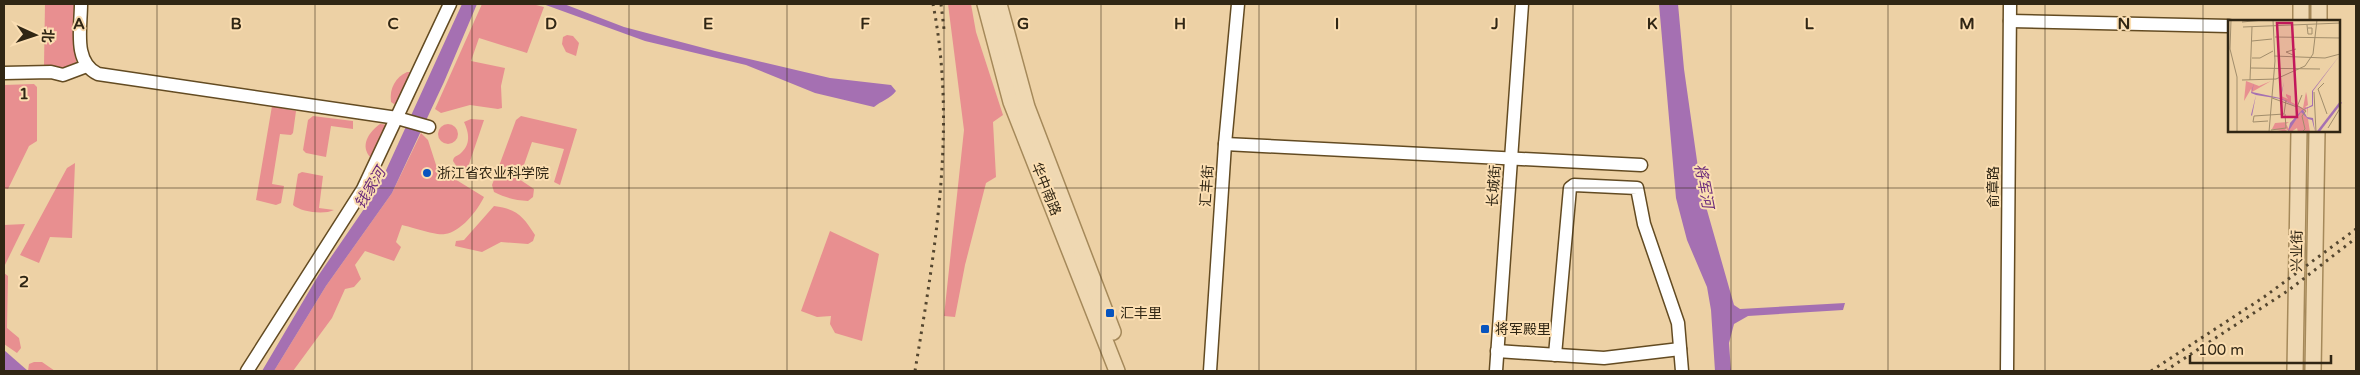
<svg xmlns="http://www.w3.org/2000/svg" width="2360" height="375" viewBox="0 0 2360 375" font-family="'Varela Round','Noto Sans SC',sans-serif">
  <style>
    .green { fill: #e88f90 }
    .water { fill: #a570b2 }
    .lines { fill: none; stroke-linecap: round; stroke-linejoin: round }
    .minor-casing { stroke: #634b22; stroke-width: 15 }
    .major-casing { stroke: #a5895a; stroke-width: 18 }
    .minor { stroke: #fff; stroke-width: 12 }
    .major { stroke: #efd8b2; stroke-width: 15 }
    .rail { stroke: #54462f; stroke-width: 3; stroke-dasharray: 2.5 5; stroke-linecap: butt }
    .grid { fill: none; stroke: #302614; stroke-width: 1; stroke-opacity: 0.55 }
    .poi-dot { fill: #0854be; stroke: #fbdeb2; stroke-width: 2 }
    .labels { text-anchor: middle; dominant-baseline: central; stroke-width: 4; stroke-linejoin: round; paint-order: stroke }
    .poi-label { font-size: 14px; fill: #302614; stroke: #fbdeb2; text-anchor: start }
    .street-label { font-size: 14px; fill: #302614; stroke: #fbdeb2 }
    .water-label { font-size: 15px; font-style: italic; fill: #6b2a7b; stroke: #fbdeb2 }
    .inset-river { fill: none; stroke: #a570b2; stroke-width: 2.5 }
    .inset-road { fill: none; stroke: #a18d6b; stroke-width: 1 }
    .view { fill: #c2185b; fill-opacity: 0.15; stroke: #c2185b; stroke-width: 2.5 }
    .inset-edge { fill: none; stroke: #302614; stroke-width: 2.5 }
    .grid-label { font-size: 16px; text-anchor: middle; font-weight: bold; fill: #302614; stroke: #fbdeb2; stroke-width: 4; stroke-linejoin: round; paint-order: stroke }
  </style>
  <rect width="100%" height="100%" fill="#edd1a5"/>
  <g class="green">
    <path d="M45,4H76V64L57,69L44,65Z"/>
    <path d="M482,4H532L544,7L527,53L479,38L471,61L505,68L501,86L502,108L498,109L470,105L441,113L435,109Z"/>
    <path d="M948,4H971L976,32L1003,115L993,122L996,177L986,183L965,265L955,317L944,316L964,130Z"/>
    <path d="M567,35L573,36L579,43L576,56L566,52L562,44L563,37Z"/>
    <path d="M407,72H414L397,106L391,102C389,88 396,77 407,72Z"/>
    <path d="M34,84L37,87V141L29,146L8,189L4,188V85Z"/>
    <path d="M272,106L296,111L293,133L291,135L280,134L272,184L284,186L281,203L276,205L256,200Z"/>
    <path d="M313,116L353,121V129L331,126L326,157L306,153L303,150L308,120Z"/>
    <path d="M521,116L577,129L560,185L554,182L564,149L532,142L519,179L534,189L533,197L528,201C515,200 506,198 494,192L492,185L516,120Z"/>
    <path d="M471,119L484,120L466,173L457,167L453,161C454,155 457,157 461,153C471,144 469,133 464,122Z"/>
    <circle cx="448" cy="134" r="10"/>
    <path d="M380,124L389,125L371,158C359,146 369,132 380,124Z"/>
    <path d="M421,133L428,140L437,168L484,197C477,211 461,232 445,234C436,236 412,227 402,225L396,242L401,247L394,261L365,251L355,265L361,279L354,287L345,289L332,318L293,371H274L326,286L392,193Z"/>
    <path d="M75,163L72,238L50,237L39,263L20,255L67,168Z"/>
    <path d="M302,172L323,176L319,208L334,210C324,215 301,212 293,205L298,174Z"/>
    <path d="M494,206C517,209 523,216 535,235L533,241L528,244L501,242L482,252L455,246L456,241L464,240Z"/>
    <path d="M25,224L4,267V225Z"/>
    <path d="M830,231L879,254L862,341L835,333L830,324L831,316L817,317L801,311Z"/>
    <path d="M4,273L8,276L7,328L19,338L21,348L17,353L4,344Z"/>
    <path d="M34,362H42L55,371H28L29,364Z"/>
  </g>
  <g class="water">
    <path d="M462,4H477L444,82L392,193L326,286L274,371H262L318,276L377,190Z"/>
    <path d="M543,4H564L624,27L715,51L830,78L891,85L896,91C890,99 881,101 874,107L815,93L746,65L645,41Z"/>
    <path d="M1659,4H1678L1684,69L1701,189L1734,305L1740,309L1845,303L1843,310L1748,316L1734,324L1729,343L1731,371H1715L1711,310L1707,287L1687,240L1676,198Z"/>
    <path d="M4,350L28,371H4Z"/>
  </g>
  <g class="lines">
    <g class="minor-casing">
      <g id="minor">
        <path d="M81,4C81,28 73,62 98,74L397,118L429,127"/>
        <path d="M2010,21L2229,26"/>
        <path d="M4,73L51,72L63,75L87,66"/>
        <path d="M1225,144L1641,165"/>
        <path d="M1497,351L1604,358L1680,349"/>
        <path d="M1555,355L1570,188L1574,185L1637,188L1644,224L1678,323L1682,371"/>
        <path d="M247,371L363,189L450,4"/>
        <path d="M1210,371L1225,144L1238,4"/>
        <path d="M1496,371L1522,4"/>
        <path d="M2007,371L2010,4"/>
      </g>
    </g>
    <g class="major-casing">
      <g id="major">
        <path d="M985,4L1011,102L1117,371"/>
        <path d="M999,4L1027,107L1113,332"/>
        <path d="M2301,21V4"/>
        <path d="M2319,21V4"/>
        <path d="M2295,371L2299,131"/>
        <path d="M2313,371L2317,131"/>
      </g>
    </g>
    <use href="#minor" class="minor"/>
    <use href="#major" class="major"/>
    <g class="rail">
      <path d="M941,4L944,29"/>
      <path d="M915,371C935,250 957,127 933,4"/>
      <path d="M2151,371L2264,297L2356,229"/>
      <path d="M2165,371L2289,290L2356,238"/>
    </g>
  </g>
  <path class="grid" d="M157,4V371M315,4V371M472,4V371M629,4V371M787,4V371M944,4V371M1101,4V371M1259,4V371M1416,4V371M1573,4V371M1731,4V371M1888,4V371M2045,4V371M2203,4V371M4,188H2356"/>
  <g class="poi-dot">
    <circle cx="427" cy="173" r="5"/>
    <rect x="1105" y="308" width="10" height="10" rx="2.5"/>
    <rect x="1480" y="324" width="10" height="10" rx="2.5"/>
  </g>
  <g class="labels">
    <g class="poi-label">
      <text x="437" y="173">浙江省农业科学院</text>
      <text x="1120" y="313">汇丰里</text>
      <text x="1495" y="329">将军殿里</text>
    </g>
    <g class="street-label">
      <text transform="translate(1207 186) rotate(-86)">汇丰街</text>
      <text transform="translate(1494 186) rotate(-86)">长城街</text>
      <text transform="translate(1993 187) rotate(-90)">俞章路</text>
      <text transform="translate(1046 189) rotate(68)">华中南路</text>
      <text transform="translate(2297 251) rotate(-89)">兴业街</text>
    </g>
    <g class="water-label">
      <text transform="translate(1704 186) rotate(79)">将军河</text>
      <text transform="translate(370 188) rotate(-59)">钱家河</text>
    </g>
  </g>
  <g transform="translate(2228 20)">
    <rect width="112" height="112" fill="#edd1a5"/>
    <path d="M18,61L31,66L43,61L24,72L23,69L16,81ZM78,72L79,76L80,85L77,87H80V97L79,87L76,93L73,91L80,99L82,112H70L69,108L63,112L56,108L60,112L44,109L47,103L61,102L58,104L61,109L70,96V87L53,78V76L60,79L58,76V74L63,76V82L75,88Z" fill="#e88f90"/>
    <path d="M112,35L85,71V86L75,90L79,97L85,98L87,112L84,100L80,99L73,92L60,112L62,103L74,90L53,79L28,75L24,96L23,95L28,75L23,73L26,63L24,72L52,78L56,62L53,78L74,90L84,85V71Z" fill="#a570b2"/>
    <path class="inset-river" d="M90,112L113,82"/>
    <path class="inset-road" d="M3,0L2,29L9,57V112M14,2L36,0M79,5L80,14H84V8H80M15,7L113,3M47,17L113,18M24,21L44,19M65,35L58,32L68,29M46,36L97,38L112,34M24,38H32L45,31M23,48L92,49M14,60L48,59L77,46L85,34L89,0M22,60L24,7M96,63L90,69L99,94M86,72L88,112M44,78L69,87L74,75M70,86L78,91L74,96L77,109L74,112M25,102L26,96L56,94L58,80M25,102L40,101M100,108L111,90M43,110L58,108L57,94M41,112L47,41L45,0"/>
    <path class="view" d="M49,3H64L69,97H54Z"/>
    <rect width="112" height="112" class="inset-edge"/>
  </g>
  <g class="grid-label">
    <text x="79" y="29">A</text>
    <text x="236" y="29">B</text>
    <text x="393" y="29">C</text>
    <text x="551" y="29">D</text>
    <text x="708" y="29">E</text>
    <text x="865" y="29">F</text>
    <text x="1023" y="29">G</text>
    <text x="1180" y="29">H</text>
    <text x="1337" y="29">I</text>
    <text x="1495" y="29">J</text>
    <text x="1652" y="29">K</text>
    <text x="1809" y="29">L</text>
    <text x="1967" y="29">M</text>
    <text x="2124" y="29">N</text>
    <text x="24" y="99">1</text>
    <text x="24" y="287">2</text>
  </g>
  <rect width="2360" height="375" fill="none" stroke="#302614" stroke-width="10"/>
  <g transform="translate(35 35) rotate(93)" stroke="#fbdeb2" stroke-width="4" paint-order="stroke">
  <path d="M0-4L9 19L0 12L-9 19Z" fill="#302614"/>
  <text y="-8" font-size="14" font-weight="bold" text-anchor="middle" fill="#302614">北</text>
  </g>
  <path d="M2190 355v8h141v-8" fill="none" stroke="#302614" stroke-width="2.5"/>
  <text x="2198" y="355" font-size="15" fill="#302614" stroke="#fbdeb2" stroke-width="4" paint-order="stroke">100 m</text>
</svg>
